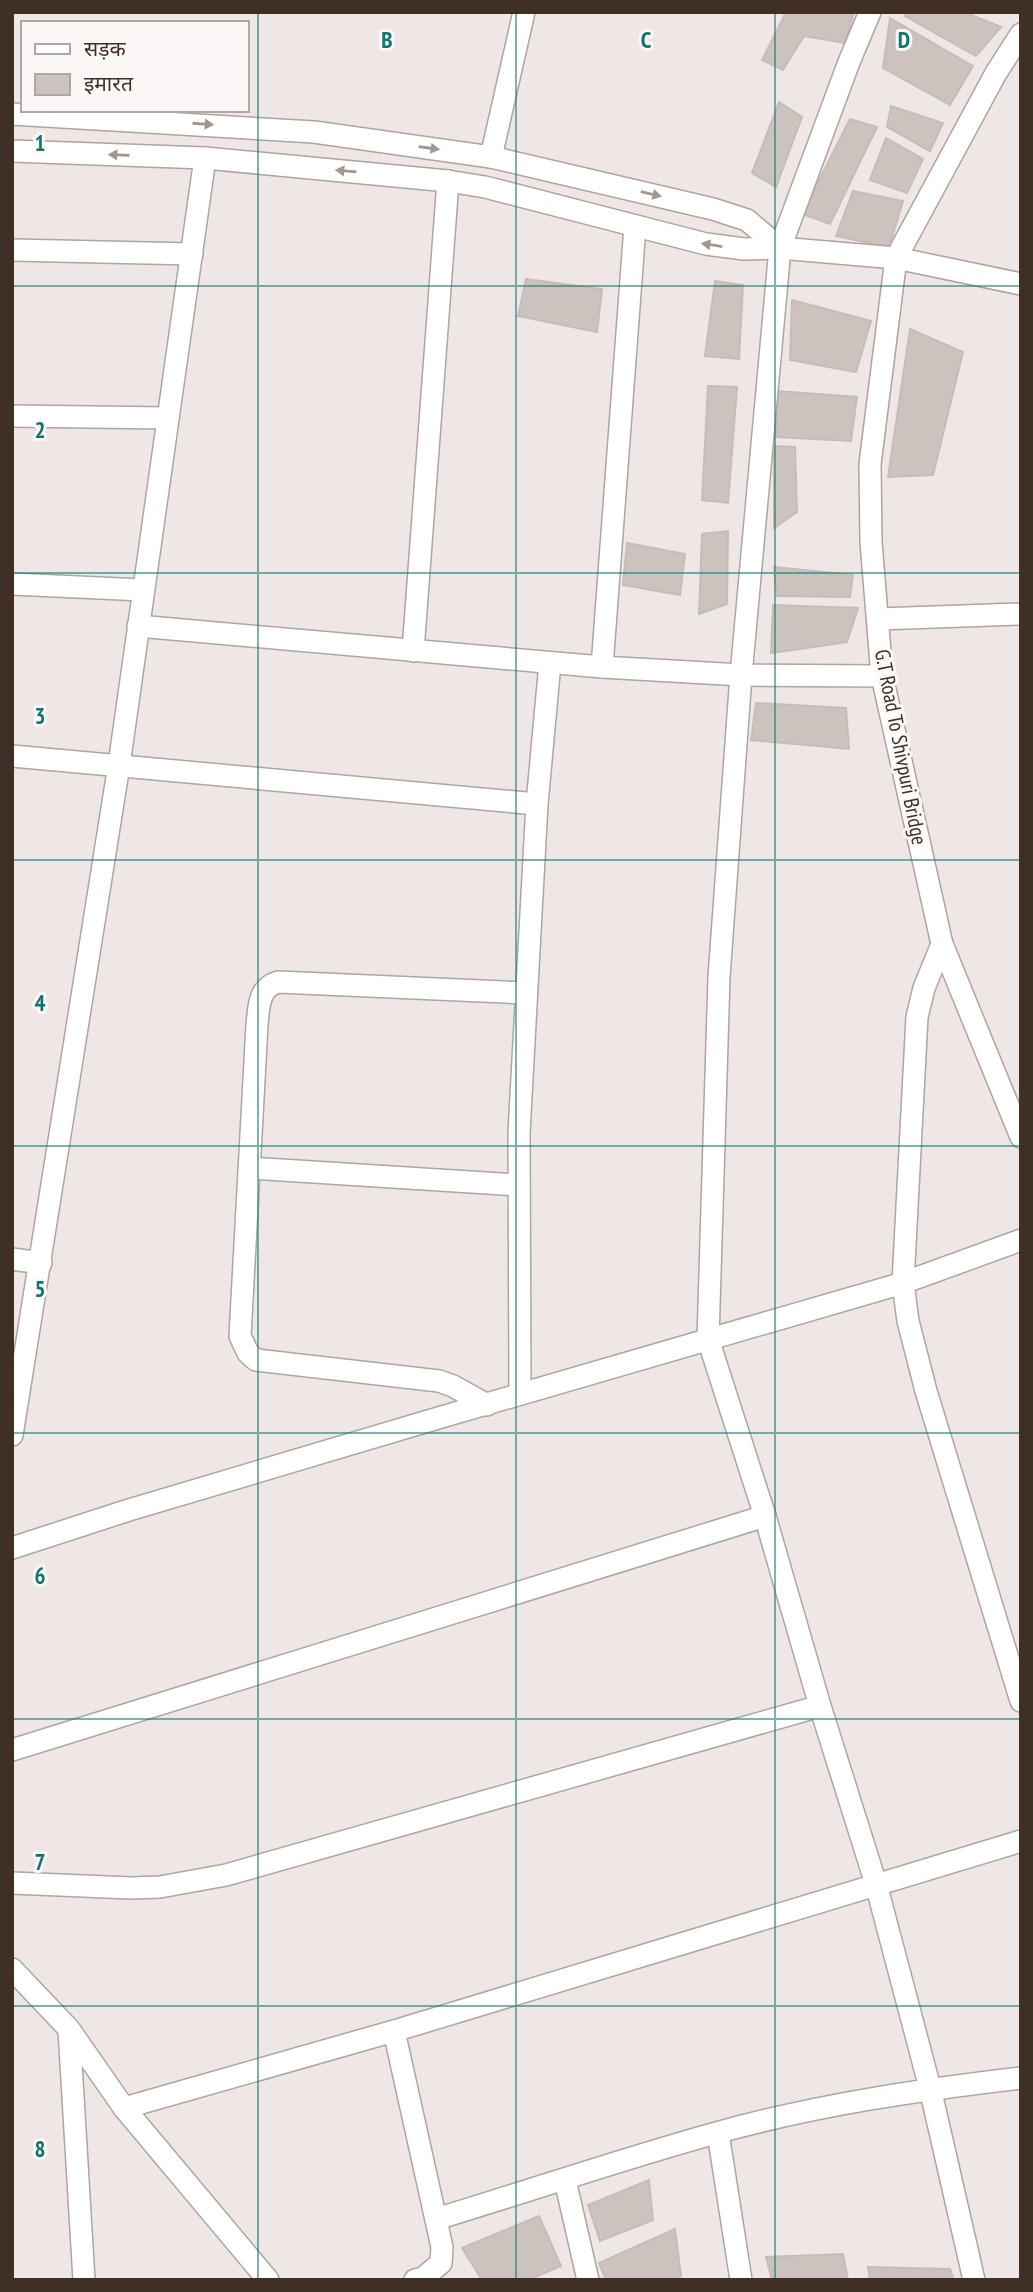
<svg xmlns="http://www.w3.org/2000/svg" width="1033" height="2292" viewBox="0 0 1033 2292" font-family="'PT Sans Narrow','Noto Sans Devanagari',sans-serif">
  <style>
    .building { fill: #ccc2be; stroke: #c8bcb8; stroke-width: 2 }
    .lines { fill: none; stroke-linecap: round; stroke-linejoin: round }
    .street-casing { stroke: #afa5a1; stroke-width: 24 }
    .secondary-casing { stroke: #b2a29b; stroke-width: 24 }
    .street { stroke: #fff; stroke-width: 21 }
    .secondary { stroke: #fff; stroke-width: 21 }
    .oneway { fill: #a09792 }
    .grid { fill: none; stroke: #0f766e; stroke-width: 2; stroke-opacity: 0.55 }
    .labels { text-anchor: middle; dominant-baseline: central; stroke-width: 6; stroke-linejoin: round; paint-order: stroke }
    .street-label { font-size: 21px; fill: #402f25; stroke: #fbf7f7 }
    .grid-label { font-size: 23px; text-anchor: middle; font-weight: bold; fill: #0f766e; stroke: #fbf7f7; stroke-width: 6; stroke-linejoin: round; paint-order: stroke }
  </style>
  <rect width="100%" height="100%" fill="#eee7e6"/>
  <g class="building">
    <path d="M786,12H854L845,43L804,36L783,70L762,60Z"/>
    <path d="M906,12H964L1001,27L976,56L905,16Z"/>
    <path d="M890,18L973,66L950,105L883,68Z"/>
    <path d="M779,102L802,117L776,187L752,173Z"/>
    <path d="M891,106L943,123L930,151L887,127Z"/>
    <path d="M850,119L877,127L830,224L802,214Z"/>
    <path d="M886,138L923,159L907,193L870,180Z"/>
    <path d="M853,191L903,201L889,247L836,236Z"/>
    <path d="M526,279L602,289L597,332L518,316Z"/>
    <path d="M715,281L743,285L739,359L705,356Z"/>
    <path d="M792,300L871,321L856,372L790,360Z"/>
    <path d="M910,329L963,352L933,475L888,477Z"/>
    <path d="M708,386L737,387L728,503L702,500Z"/>
    <path d="M777,391L857,397L851,441L776,437Z"/>
    <path d="M774,446L795,447L797,512L774,528Z"/>
    <path d="M728,531L727,604L699,614L702,534Z"/>
    <path d="M627,543L685,554L680,595L623,585Z"/>
    <path d="M774,567L853,575L850,597L777,596Z"/>
    <path d="M773,605L858,608L847,642L771,653Z"/>
    <path d="M756,703L846,708L849,749L751,740Z"/>
    <path d="M649,2180L653,2220L600,2241L588,2205Z"/>
    <path d="M539,2216L561,2266L528,2280H482L462,2248Z"/>
    <path d="M675,2229L681,2276L671,2280H606L599,2263Z"/>
    <path d="M843,2254L848,2280H772L766,2257Z"/>
    <path d="M868,2267L950,2269L954,2280H870Z"/>
  </g>
  <g class="lines">
    <g class="street-casing">
      <g id="street">
        <path d="M870,12L849,62L780,248L741,675L719,977L708,1339L765,1516L820,1706L876,1884L930,2088L974,2280"/>
        <path d="M491,157L524,12"/>
        <path d="M12,250L192,254"/>
        <path d="M896,258L996,73L1021,34"/>
        <path d="M12,416L167,418"/>
        <path d="M12,584L143,590"/>
        <path d="M878,619L1021,614"/>
        <path d="M138,626L602,667L741,675L882,676"/>
        <path d="M413,651L448,181"/>
        <path d="M602,667L635,226"/>
        <path d="M12,756L537,804"/>
        <path d="M942,944L924,988L917,1017L903,1283L908,1321L926,1391L1021,1701"/>
        <path d="M250,1168L519,1185"/>
        <path d="M12,1259L41,1263"/>
        <path d="M520,1394L519,1133L537,804L550,663"/>
        <path d="M487,1405L453,1386L439,1381L256,1360L248,1353L240,1336L257,1025C259,1007 258,988 278,982L526,993"/>
        <path d="M12,1435L119,765L205,158"/>
        <path d="M12,1548L129,1510L445,1416L903,1283L1021,1240"/>
        <path d="M12,1750L765,1516"/>
        <path d="M12,1883L131,1888L160,1887L226,1875L820,1706"/>
        <path d="M12,1969L69,2029L124,2108L268,2280"/>
        <path d="M69,2030L84,2280"/>
        <path d="M394,2031L442,2247L441,2263L423,2278L415,2280"/>
        <path d="M124,2108L394,2031L1021,1841"/>
        <path d="M718,2133L741,2280"/>
        <path d="M565,2180L588,2280"/>
        <path d="M436,2219C529,2191 622,2159 716,2133C816,2105 918,2090 1021,2078"/>
      </g>
    </g>
    <g class="secondary-casing">
      <g id="secondary">
        <path d="M12,114L314,132L491,157L713,209L747,220L780,248"/>
        <path d="M12,151L205,158L448,181L485,187L706,244L744,249L780,248L896,258L1021,284"/>
        <path d="M896,258L870,464L871,542L882,676L942,944L1021,1137"/>
      </g>
    </g>
    <use href="#street" class="street"/>
    <use href="#secondary" class="secondary"/>
  </g>
  <defs><path id="oneway-solid" d="M-6-.8H1V-3.2L6.5 0L1 3.2V.8H-6Z" transform="scale(1.75)"/></defs>
  <g class="oneway">
    <use href="#oneway-solid" transform="translate(203 124) rotate(4)"/>
    <use href="#oneway-solid" transform="translate(429 148) rotate(8)"/>
    <use href="#oneway-solid" transform="translate(119 155) rotate(-178)"/>
    <use href="#oneway-solid" transform="translate(346 171) rotate(-175)"/>
    <use href="#oneway-solid" transform="translate(651 194) rotate(13)"/>
    <use href="#oneway-solid" transform="translate(712 245) rotate(-171)"/>
  </g>
  <path class="grid" d="M258,12V2280M516,12V2280M775,12V2280M12,286H1021M12,573H1021M12,860H1021M12,1146H1021M12,1433H1021M12,1719H1021M12,2006H1021"/>
  <g class="labels">
    <g class="street-label">
      <text transform="translate(901 747) rotate(79)">G.T Road To Shivpuri Bridge</text>
    </g>
  </g>
  <g class="grid-label">
    <text x="387" y="48">B</text>
    <text x="646" y="48">C</text>
    <text x="904" y="48">D</text>
    <text x="40" y="151">1</text>
    <text x="40" y="438">2</text>
    <text x="40" y="724">3</text>
    <text x="40" y="1011">4</text>
    <text x="40" y="1297">5</text>
    <text x="40" y="1584">6</text>
    <text x="40" y="1870">7</text>
    <text x="40" y="2157">8</text>
  </g>
  <rect width="1033" height="2292" fill="none" stroke="#402f25" stroke-width="28"/>
  <rect x="21" y="21" width="228" height="91" fill="#fbf7f7" stroke="#b0a7a3" stroke-width="2"/>
  <rect x="35" y="44" width="35" height="10" fill="#ffffff" stroke="#b0a7a3" stroke-width="2"/>
  <text x="84" y="56" font-size="21" fill="#402f25">सड़क</text>
  <rect x="35" y="74" width="35" height="21" fill="#ccc2be" stroke="#b0a7a3" stroke-width="2"/>
  <text x="84" y="91" font-size="21" fill="#402f25">इमारत</text>
</svg>
